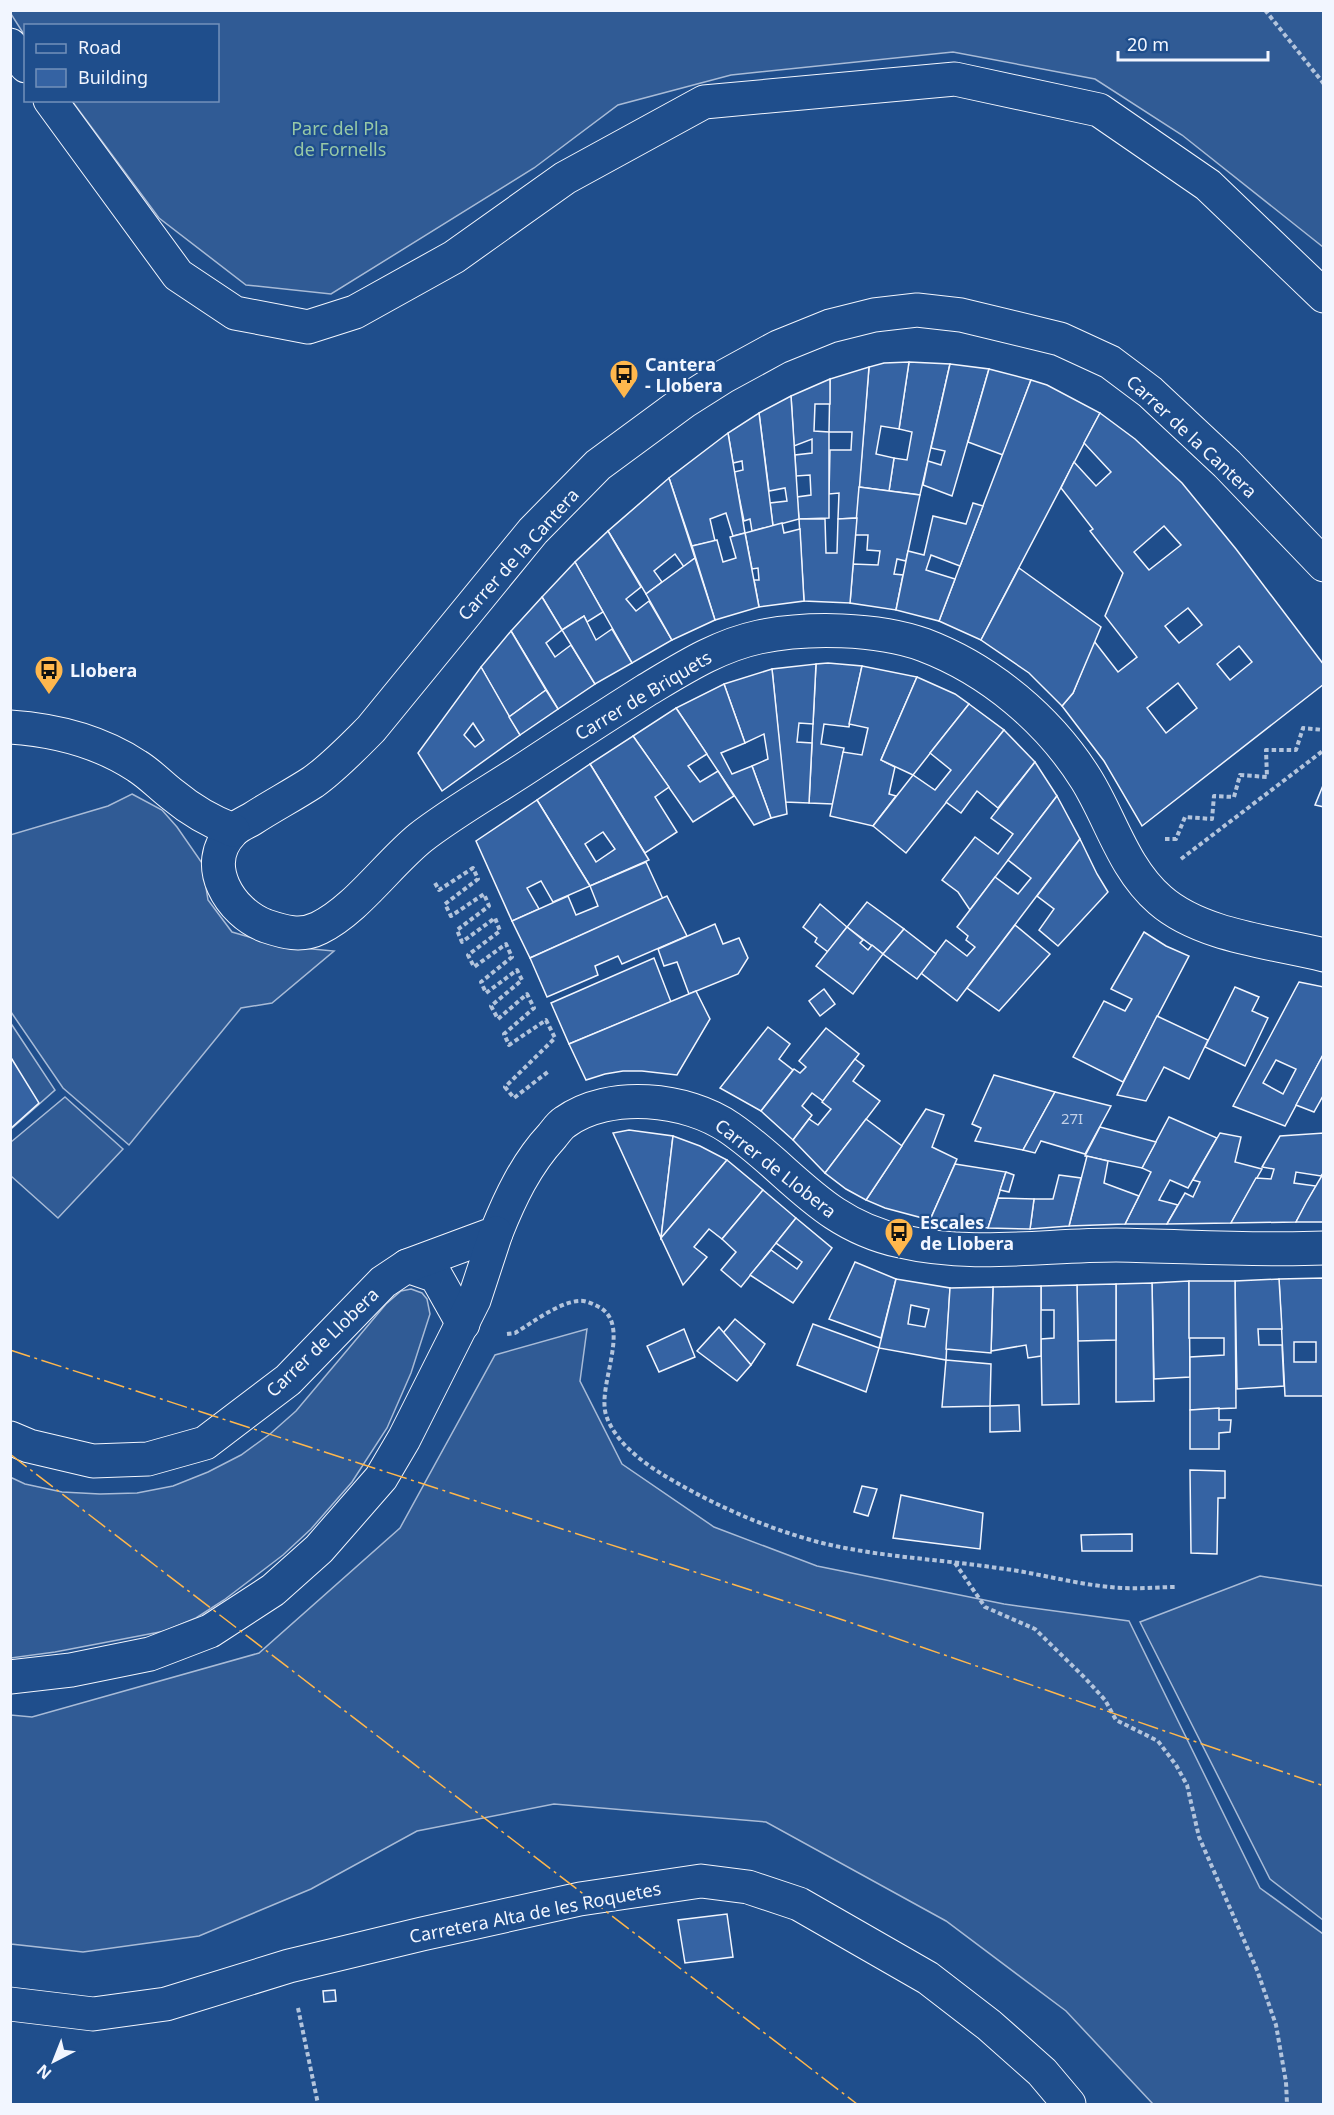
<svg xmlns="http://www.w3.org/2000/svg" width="1334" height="2115" viewBox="0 0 1334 2115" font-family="'Noto Sans',sans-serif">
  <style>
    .built { fill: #305b95; stroke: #a8bbd7; stroke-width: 1.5 }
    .building { fill: #3563a3; stroke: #f2f6ff; stroke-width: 1.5; fill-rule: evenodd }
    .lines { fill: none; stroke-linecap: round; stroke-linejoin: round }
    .minor-casing { stroke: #f2f6ff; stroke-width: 35 }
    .path { stroke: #b3c4dc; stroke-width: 4; stroke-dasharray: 4.5 3; stroke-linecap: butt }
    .minor { stroke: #1f4e8c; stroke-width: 33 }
    .power { stroke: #ffb74d; stroke-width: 1.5; stroke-dasharray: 21 4.5 3 4.5; stroke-linecap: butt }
    .labels { text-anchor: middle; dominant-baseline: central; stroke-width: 4.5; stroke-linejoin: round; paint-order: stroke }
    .number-label { font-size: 15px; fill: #c3d1e8 }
    .park-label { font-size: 18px; fill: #97c8a6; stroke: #1f4e8c }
    .poi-label { font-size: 18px; font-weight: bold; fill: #f2f6ff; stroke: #1f4e8c; text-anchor: start }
    .street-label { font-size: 18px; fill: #f2f6ff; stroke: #1f4e8c }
  </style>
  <rect width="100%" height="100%" fill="#1f4e8c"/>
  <g class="built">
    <path d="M10,11H1323V247L1182,135L1095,79L953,52L731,75L618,105L534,168L331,294L246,285L159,218L72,101L218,100V26H26L25,36L11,14Z"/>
    <path d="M132,794L162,810L177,827L202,863L208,900L232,932L280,946L334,951L272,1003L241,1008L129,1145L63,1088L11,1012L10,835L108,806Z"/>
    <path d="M10,1022L55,1090L11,1129H10Z"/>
    <path d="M65,1097L123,1149L58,1218L11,1176V1142Z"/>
    <path d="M411,1289L422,1293L427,1299L430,1314L411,1373L387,1428L352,1482L311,1529L283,1555L224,1600L196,1618L165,1631L55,1652L11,1658L10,1477L25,1484L62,1492L100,1494L137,1493L173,1486L208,1472L241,1455L270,1434L296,1411L386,1304L401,1291Z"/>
    <path d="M587,1329L580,1381L622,1464L714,1527L817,1566L1004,1604L1129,1621L1260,1888L1323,1934V2104H1153L1066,2011L946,1921L766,1822L554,1804L417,1831L311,1889L199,1936L83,1952L11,1944V1715L32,1717L259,1653L400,1528L495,1355Z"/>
    <path d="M1260,1576L1323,1586V1920L1270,1879L1140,1622Z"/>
  </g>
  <g class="building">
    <path d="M909,362L950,364L920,495L889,491L894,458L907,460L912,432L899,429Z"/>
    <path d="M909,362L899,429L881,426L876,454L894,458L889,491L859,487L869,367L884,363Z"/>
    <path d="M950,364L989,369L952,496L923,485L928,461L941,465L945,451L931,448Z"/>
    <path d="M869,367L857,518L838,519L839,493L829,494L830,450H851L852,432H829L830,379Z"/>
    <path d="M989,369L1031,380L1003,455L968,442Z"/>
    <path d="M830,379V404H815L814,431L829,432V518L799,519L797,497L811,495L810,475L796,476L795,455L812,453V439L794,446L791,396Z"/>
    <path d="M1031,380L1047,385L1100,413L981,640L939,621Z"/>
    <path d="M791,396L799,519L773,526L770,503L787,501L785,488L769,491L759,413Z"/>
    <path d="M759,413L773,526L752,531L750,519L744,521L734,472L743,470L742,461L733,463L728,433Z"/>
    <path d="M1100,413L1135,439L1182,483L1236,549L1324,665V684L1142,826L1104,761L1062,706L1073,693L1094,641L1118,672L1137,657L1105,616L1123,573L1090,531L1093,529L1061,488L1074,462L1096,486L1111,472L1084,443ZM1164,526L1181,545L1149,570L1134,552ZM1188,608L1202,625L1179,643L1165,626ZM1239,646L1252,662L1230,680L1217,664ZM1178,683L1197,708L1166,733L1147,708Z"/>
    <path d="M728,433L745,533L733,536L726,513L710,519L715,541L692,546L669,478Z"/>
    <path d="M669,478L695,558L684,567L675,554L654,571L662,582L646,594L608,531Z"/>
    <path d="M859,487L920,495L906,561L897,559L894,574L903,575L896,610L850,603L853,564L878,565L880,551L867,550L868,535H855Z"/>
    <path d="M973,503L983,506L960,566L931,555L926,570L955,579L939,621L896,610L908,551L924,555L933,516L966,524Z"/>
    <path d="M857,518L850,603L804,601L799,519H825L826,553H837L838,519Z"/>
    <path d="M782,523L784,533L800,529L804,601L759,607L754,580H759L758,568L752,569L745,533Z"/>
    <path d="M608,531L641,587L626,599L636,611L649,601L672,640L632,663L575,562Z"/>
    <path d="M745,533L759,607L715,620L692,546L717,540L723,562L736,558L730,537Z"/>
    <path d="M695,558L715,620L672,640L646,594Z"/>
    <path d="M575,562L603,612L587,622L584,616L562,630L542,597Z"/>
    <path d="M1019,568L1101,627L1073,693L1062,706L1029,673L981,640Z"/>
    <path d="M542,597L562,630L546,643L555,657L571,645L595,684L558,709L511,631Z"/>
    <path d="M584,616L596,640L612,629L632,663L595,684L562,630Z"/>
    <path d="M511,631L546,690L509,717L481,667Z"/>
    <path d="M828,663L862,666L849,727L824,724L821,744L844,748L833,804L809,803L816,664Z"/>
    <path d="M816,664L813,724L799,723L797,742L812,743L809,803L785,802L772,669Z"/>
    <path d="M862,666L917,677L881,760L895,767L889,794L896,796L873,826L830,816L843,752L862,755L868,728L849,724Z"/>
    <path d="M481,667L520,735L442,791L418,753ZM473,723L484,740L475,747L464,735Z"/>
    <path d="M772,669L787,814L771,818L752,766L768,759L764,734L745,743L724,684Z"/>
    <path d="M917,677L955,694L969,704L913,775L881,760Z"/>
    <path d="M724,684L745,743L721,753L732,774L752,766L771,818L754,825L676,708Z"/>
    <path d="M546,690L558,709L520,735L509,717Z"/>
    <path d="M969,704L1004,730L906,853L873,826L913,775L935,790L951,770L930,753Z"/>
    <path d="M676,708L707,754L688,766L700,782L718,771L734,796L693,822L633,736Z"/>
    <path d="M1004,730L1035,762L998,808L977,791L961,813L946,802Z"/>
    <path d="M633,736L669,787L655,797L677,832L645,853L590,764Z"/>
    <path d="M1035,762L1057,796L970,910L958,892L942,880L975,837L998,854L1013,834L991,818Z"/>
    <path d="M590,764L649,860L590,886L537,800ZM603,832L615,849L596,862L585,844Z"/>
    <path d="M1324,783V807L1315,805Z"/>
    <path d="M1057,796L1080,839L957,1001L921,973L946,940L967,956L975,947L966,940L968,936L957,927L995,877L1018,894L1031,878L1008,860Z"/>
    <path d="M537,800L590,886L553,902L541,881L527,888L539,909L512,921L476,841Z"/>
    <path d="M1080,839L1097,874L1108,892L1058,946L1039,930L1054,909L1037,896Z"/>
    <path d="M646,862L663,899L530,958L512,921L568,896L576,915L598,906L590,886Z"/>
    <path d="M667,896L687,936L622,964L618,956L595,966L598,975L547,997L530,958Z"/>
    <path d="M867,902L904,929L883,954L847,927Z"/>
    <path d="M820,904L847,927L828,952L815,942L817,938L803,927Z"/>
    <path d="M715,924L723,944L739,938L748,958L738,974L689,994L677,962L664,966L658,949Z"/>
    <path d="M1015,925L1050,954L999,1011L967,988Z"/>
    <path d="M847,927L863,940L860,943L868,950L872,945L883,954L853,994L816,966Z"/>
    <path d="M904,929L936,954L917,979L883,954Z"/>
    <path d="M1144,932L1166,946L1189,956L1123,1082L1073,1057L1104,1001L1125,1011L1132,999L1111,989Z"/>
    <path d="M654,958L671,1002L569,1044L551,1003Z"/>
    <path d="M1299,982L1324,987V1053L1285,1126L1233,1106ZM1276,1060L1296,1069L1283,1094L1263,1083Z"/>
    <path d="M1235,987L1259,997L1252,1011L1268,1018L1245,1066L1205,1047Z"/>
    <path d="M824,989L835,1004L820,1016L809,1001Z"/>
    <path d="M696,991L710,1019L677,1075L642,1071H623L605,1074L586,1080L569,1044Z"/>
    <path d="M1157,1016L1208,1040L1189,1079L1164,1067L1146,1101L1117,1095Z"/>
    <path d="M768,1027L790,1044L779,1059L793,1070L761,1111L720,1088Z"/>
    <path d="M826,1028L859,1054L823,1101L812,1093L802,1106L812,1115L793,1140L761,1111L794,1069L800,1073L806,1067L799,1061Z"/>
    <path d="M1324,1053V1094L1314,1112L1296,1105Z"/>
    <path d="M10,1056L39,1103L10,1129Z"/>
    <path d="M855,1059L864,1066L853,1081L880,1101L825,1173L793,1140L809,1119L818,1125L831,1109L822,1102Z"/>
    <path d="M994,1075L1055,1092L1023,1150L975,1141L981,1128L972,1124Z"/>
    <path d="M1055,1092L1111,1106L1085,1154L1041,1141L1035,1153L1023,1150Z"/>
    <path d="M926,1109L944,1115L932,1147L957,1159L930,1220L885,1208L866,1200Z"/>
    <path d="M1169,1117L1217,1138L1188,1188L1170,1180L1159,1200L1178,1205L1167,1224H1125L1151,1172L1142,1168Z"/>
    <path d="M866,1119L902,1146L866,1200L846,1189L825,1173Z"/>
    <path d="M1100,1127L1156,1142L1142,1168L1085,1156Z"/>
    <path d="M629,1130L673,1136L661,1238L613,1133Z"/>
    <path d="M1220,1133L1241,1137L1235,1162L1262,1169L1231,1223L1167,1224L1185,1193L1193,1197L1200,1182L1193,1180Z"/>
    <path d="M1324,1133V1172L1321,1176L1296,1172L1294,1183L1316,1186L1296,1222L1231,1223L1256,1178L1271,1179L1274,1169L1262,1167L1280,1136Z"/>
    <path d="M673,1136L700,1146L727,1160L661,1238Z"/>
    <path d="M1087,1156L1108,1161L1104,1183L1139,1196L1125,1224L1069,1226Z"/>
    <path d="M727,1160L763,1190L722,1239L709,1229L694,1247L707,1257L683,1285L661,1238Z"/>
    <path d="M955,1164L1006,1172L988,1228L930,1220Z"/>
    <path d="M1006,1172L1014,1175L1009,1192L1000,1190Z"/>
    <path d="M1324,1172V1222H1296L1307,1201Z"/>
    <path d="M1059,1175L1081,1178L1069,1226L1030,1229L1034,1199H1053Z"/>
    <path d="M763,1190L796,1218L741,1287L721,1270L736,1252L722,1239Z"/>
    <path d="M998,1198L1034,1199L1030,1229L988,1228Z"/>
    <path d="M796,1218L832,1248L793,1303L750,1275L771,1250L797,1269L802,1262L776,1243Z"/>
    <path d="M855,1262L896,1279L881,1338L829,1319Z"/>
    <path d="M1324,1278V1396H1285L1279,1279ZM1294,1342H1316V1362H1294Z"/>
    <path d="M896,1279L950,1288L946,1360L879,1348ZM911,1305L929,1309L925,1327L908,1324Z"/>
    <path d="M1279,1279L1282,1329H1258L1259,1345H1282L1284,1386L1237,1389L1235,1281Z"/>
    <path d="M1189,1281L1190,1377L1154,1379L1152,1283Z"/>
    <path d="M1189,1281H1235L1236,1408L1190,1410V1357L1224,1355V1338H1189Z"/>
    <path d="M1152,1283L1154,1401L1116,1402V1284Z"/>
    <path d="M1116,1284V1340L1078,1341L1077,1285Z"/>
    <path d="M1077,1285L1079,1404L1042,1405L1041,1339L1054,1338V1310H1041V1286Z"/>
    <path d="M1041,1286V1356L1028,1358L1026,1345L991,1351L993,1287Z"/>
    <path d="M993,1287L991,1353L946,1349L950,1288Z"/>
    <path d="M735,1319L765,1344L751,1365L723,1333Z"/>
    <path d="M813,1324L879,1348L866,1392L797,1365Z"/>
    <path d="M719,1327L751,1365L737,1381L697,1351Z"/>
    <path d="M684,1329L695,1357L659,1372L647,1346Z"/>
    <path d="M946,1360L991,1364L990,1406L942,1407Z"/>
    <path d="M1019,1405L1020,1431L990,1432V1406Z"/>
    <path d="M1219,1408V1420H1231L1230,1432L1219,1433V1449H1190V1410Z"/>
    <path d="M1190,1470L1225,1471V1498H1218L1217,1554L1191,1553Z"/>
    <path d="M862,1486L877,1489L868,1516L854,1512Z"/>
    <path d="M901,1495L983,1513L980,1549L893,1538Z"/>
    <path d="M1132,1534V1551H1082L1081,1535Z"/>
    <path d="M727,1914L733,1957L685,1963L678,1920Z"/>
    <path d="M335,1990L336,2001L324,2002L323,1991Z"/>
  </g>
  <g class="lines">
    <g class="minor-casing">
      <g id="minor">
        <path d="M10,45L26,66"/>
        <path d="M50,100L178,275L235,313L308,327L355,312L454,257L565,178L704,102L955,79L1099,110L1208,185L1324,296"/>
        <path d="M1324,565L1227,464L1150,392L1110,362L1060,339L961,315L917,310L874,315L830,326L778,347L723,377L685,401L598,465L533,531L371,729C353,747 334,767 313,782C293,795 272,806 252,819C245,823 237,826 232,832C200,864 230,913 266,926C284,932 301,937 319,928C356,910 387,865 420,838C453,812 496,788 532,764C570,739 607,715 645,691C682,669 717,646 759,637C807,627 877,628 924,645C990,670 1049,720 1086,779C1111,819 1123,868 1160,900C1201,936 1272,942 1324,955"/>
        <path d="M10,727C55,730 99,741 137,766C150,774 161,786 173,795C191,810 212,822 233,830"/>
        <path d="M407,1266L436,1276L463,1324"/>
        <path d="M10,1438L29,1446L93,1461L148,1459L205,1443L288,1380L383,1282L407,1266L496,1233C510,1198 526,1164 552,1136C556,1131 560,1125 565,1122C609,1090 687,1098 730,1128C791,1170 822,1224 900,1241C972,1258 1044,1245 1116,1245C1185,1246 1254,1251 1324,1248"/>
        <path d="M10,1677L71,1670L150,1654L210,1631L273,1590L319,1549L381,1478L404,1439L474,1300L496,1233"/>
        <path d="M10,2004L93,2014L166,2004L289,1966L422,1934L580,1899L701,1881L748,1887L799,1904L928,1978L989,2025L1042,2072L1069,2104"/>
      </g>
    </g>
    <g class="path">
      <path d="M1265,10L1324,84"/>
      <path d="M1165,839H1176L1185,817L1212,819L1214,796L1234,797L1240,775L1267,777L1266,750H1296L1303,728L1324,730"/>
      <path d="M1181,859L1324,750"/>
      <path d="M435,883L439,890L473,868L478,879L445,904L451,916L484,894L489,906L457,930L462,942L495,918L500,931L468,955L474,967L506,944L512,957L481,982L486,993L517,970L522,980L491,1006L498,1019L527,994L534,1008L504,1034L509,1045L546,1020L555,1038L505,1087L514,1098L549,1071"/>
      <path d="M507,1334L515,1333C532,1323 559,1302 579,1301C586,1300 595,1305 601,1308C631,1328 597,1385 606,1415C615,1442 642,1462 665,1476C714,1505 763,1527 818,1542C877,1557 938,1559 998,1568C1039,1573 1081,1586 1123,1588C1141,1589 1159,1587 1177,1587"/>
      <path d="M955,1563L985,1607L1035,1629L1085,1678L1105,1700L1116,1720L1158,1741L1176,1765L1187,1785L1199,1837L1257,1970L1276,2025L1286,2082L1287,2104"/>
      <path d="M298,2008L318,2104"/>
    </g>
    <use href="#minor" class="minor"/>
    <g class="power">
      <path d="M10,1350L846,1621L1324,1786"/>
      <path d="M10,1454L857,2104"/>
    </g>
  </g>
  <defs>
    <g id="bus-pin" transform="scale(1.5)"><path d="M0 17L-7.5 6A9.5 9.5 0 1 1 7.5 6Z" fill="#ffb74d" stroke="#1f4e8c"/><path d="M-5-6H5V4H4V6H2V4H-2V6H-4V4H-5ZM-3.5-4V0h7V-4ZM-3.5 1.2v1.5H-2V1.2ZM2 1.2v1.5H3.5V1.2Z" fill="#111"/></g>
  </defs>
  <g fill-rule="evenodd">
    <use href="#bus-pin" x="624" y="374"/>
    <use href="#bus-pin" x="49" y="670"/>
    <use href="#bus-pin" x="899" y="1232"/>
  </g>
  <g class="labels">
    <g class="number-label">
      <text x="1072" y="1118">27I</text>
    </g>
    <g class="park-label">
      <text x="340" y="128">Parc del Pla<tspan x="340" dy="21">de Fornells</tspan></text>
    </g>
    <g class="poi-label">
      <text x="645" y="364">Cantera<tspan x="645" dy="21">- Llobera</tspan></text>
      <text x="70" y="670">Llobera</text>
      <text x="920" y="1222">Escales<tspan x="920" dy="21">de Llobera</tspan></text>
    </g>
    <g class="street-label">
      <text transform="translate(1192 436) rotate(43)">Carrer de la Cantera</text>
      <text transform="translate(518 554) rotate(-48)">Carrer de la Cantera</text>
      <text transform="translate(643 695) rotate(-31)">Carrer de Briquets</text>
      <text transform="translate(776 1168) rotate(38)">Carrer de Llobera</text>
      <text transform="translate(322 1342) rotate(-44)">Carrer de Llobera</text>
      <text transform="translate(535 1912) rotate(-11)">Carretera Alta de les Roquetes</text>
    </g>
  </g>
  <rect width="1334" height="2115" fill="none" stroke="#f2f6ff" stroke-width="24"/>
  <rect x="24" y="24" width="195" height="78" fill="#1f4e8c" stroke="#7391ba" stroke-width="1.5"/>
  <rect x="36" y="44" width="30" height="9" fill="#1f4e8c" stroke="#7391ba" stroke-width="1.5"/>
  <text x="78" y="54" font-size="18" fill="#f2f6ff">Road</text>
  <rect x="36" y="69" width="30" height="18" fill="#3563a3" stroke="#7391ba" stroke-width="1.5"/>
  <text x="78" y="84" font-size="18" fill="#f2f6ff">Building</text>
  <g transform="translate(54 2061) rotate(222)" stroke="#1f4e8c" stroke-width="4.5" paint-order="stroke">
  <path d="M0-4.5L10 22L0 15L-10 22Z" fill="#f2f6ff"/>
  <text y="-9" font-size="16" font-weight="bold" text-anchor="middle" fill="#f2f6ff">N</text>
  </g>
  <path d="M1118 51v9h150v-9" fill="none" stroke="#f2f6ff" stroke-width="3"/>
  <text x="1127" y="51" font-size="18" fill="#f2f6ff" stroke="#1f4e8c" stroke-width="4.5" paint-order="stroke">20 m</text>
</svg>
